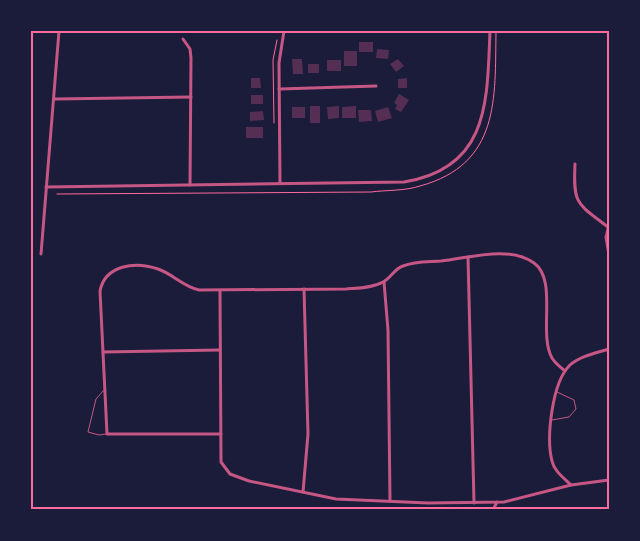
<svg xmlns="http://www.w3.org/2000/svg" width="640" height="541" viewBox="0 0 640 541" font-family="Spectral,serif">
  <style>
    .building { fill: #542f53 }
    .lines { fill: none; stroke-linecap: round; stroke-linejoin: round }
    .path { stroke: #ff6b9d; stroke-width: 1 }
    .service { stroke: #c65784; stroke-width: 1 }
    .minor { stroke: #c65784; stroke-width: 3 }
    .neatline { fill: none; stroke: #ff6b9d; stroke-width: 2 }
  </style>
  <rect width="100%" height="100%" fill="#1b1b3a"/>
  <g class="building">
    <rect x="359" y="42" width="14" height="10"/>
    <path d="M377,49L389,50L388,59L376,58Z"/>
    <rect x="344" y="51" width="13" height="15"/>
    <path d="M292,59H302L303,74H293Z"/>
    <path d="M398,59L404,66L396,72L390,64Z"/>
    <rect x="327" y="60" width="14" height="11"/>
    <rect x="308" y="64" width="11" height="9"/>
    <path d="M251,78H260L261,88H251Z"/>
    <path d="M407,78V88H398V79Z"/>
    <path d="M399,94L409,100L401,112L395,109L397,105L394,103Z"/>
    <rect x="251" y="95" width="12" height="9"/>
    <rect x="310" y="106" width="10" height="17"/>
    <path d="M339,106V118L328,119L327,107Z"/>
    <path d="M356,106V118H342V107Z"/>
    <rect x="292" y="107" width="13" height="11"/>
    <path d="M388,107L392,118L378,122L375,111Z"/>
    <path d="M358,110H371L372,121L359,122Z"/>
    <path d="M263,111L264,120L250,121V112Z"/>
    <rect x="246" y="127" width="17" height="11"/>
  </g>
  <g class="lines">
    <g class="path">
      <path d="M274,123L273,60L277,40"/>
      <path d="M57,194L371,192C386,190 405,191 420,186C500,164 495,99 496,31"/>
    </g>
    <g class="service">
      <path d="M104,390L96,399L88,432L99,435L106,434"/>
      <path d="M552,420L569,417L576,409L574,400L557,392"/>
    </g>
    <g class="minor">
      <path d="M183,39L190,49L191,58L190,185"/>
      <path d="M279,89L376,86"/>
      <path d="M55,99L191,97"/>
      <path d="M575,164C573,205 577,203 608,227"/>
      <path d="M280,183L279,63L284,31"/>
      <path d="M46,187L404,182C490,168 487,100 490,31"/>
      <path d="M609,225L606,237L609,255"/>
      <path d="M41,254L59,31"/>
      <path d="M468,257L474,503"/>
      <path d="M384,282L388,330L390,501"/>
      <path d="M220,291L221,462L230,474L249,481L336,499L428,503L504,502L571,485"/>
      <path d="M609,349C596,353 580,356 570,365C552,382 546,438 552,461C554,471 564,478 571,485L609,480"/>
      <path d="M103,352L219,350"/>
      <path d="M221,434H107L100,291C105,265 135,261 158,269C173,274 182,286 199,290L346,289C358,288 372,288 383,282C391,278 394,269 403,266C415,261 429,262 441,261C469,258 509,245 534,263C558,280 538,333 552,358C555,363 560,367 565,371"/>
      <path d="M303,492L308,434L304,289"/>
      <path d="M493,510L497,502"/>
    </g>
  </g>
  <rect width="640" height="541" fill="none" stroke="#1b1b3a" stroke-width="65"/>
  <rect x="32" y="32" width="576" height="476" class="neatline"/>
</svg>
